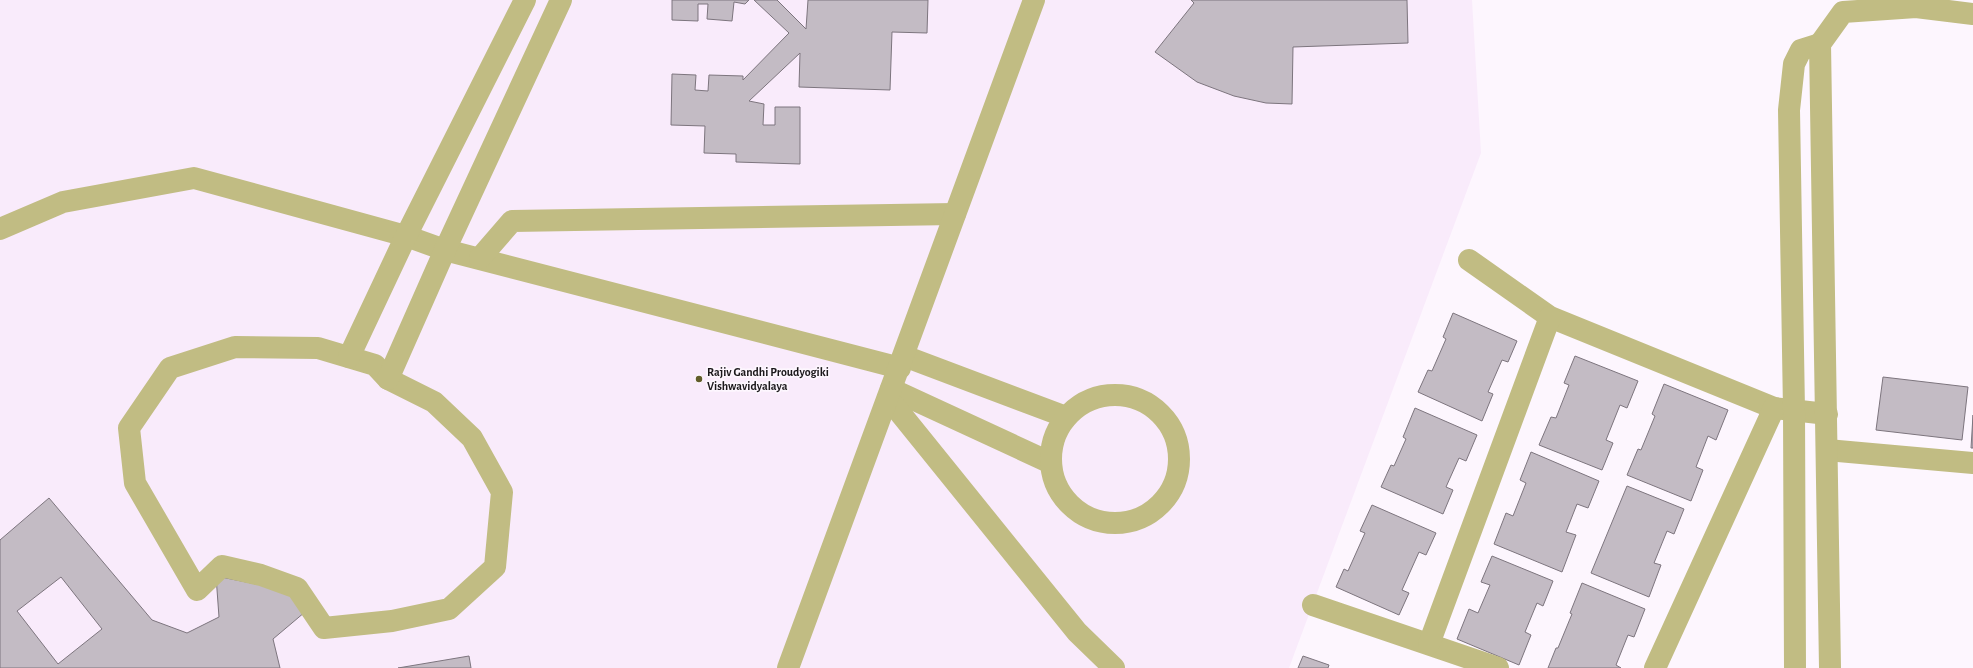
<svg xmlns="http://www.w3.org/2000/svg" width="1973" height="668" viewBox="0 0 1973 668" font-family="'Alegreya Sans',sans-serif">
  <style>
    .built { fill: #f9ebfb }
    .building { fill: #c3bbc4; stroke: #7d757e; fill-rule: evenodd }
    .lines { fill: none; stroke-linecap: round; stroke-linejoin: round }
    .minor { stroke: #c1bc83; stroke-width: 22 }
    .poi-dot { fill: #615c29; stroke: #fdf6fe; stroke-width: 1.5 }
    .labels { text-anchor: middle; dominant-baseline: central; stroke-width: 3.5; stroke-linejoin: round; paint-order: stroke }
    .poi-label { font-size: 12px; font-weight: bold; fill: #1b181b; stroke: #fdf6fe; text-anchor: start }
  </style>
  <rect width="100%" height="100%" fill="#fdf6fe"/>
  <path class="built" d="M0,0H1472L1481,153L1289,668H0Z"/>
  <g class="building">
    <path d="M672,0H749L745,4L734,2L732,21L707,19L708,4H698V21L672,20Z"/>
    <path d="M754,0H777L806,29L808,0H928L927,33L892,32L890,90L799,87L800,53L749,101L764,104L763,125H775V107H800V164L736,162V154L704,153L705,126L671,125L672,74L696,75L695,90L708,91L709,75L743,76V80L789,33Z"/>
    <path d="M1191,0H1407L1408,43L1293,47L1292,104L1266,103L1234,96L1197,82L1155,52L1194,3Z"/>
    <path d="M1453,313L1517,341L1508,362L1502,360L1488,392L1493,394L1482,421L1418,392L1428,370L1432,371L1446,339L1443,337Z"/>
    <path d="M1575,356L1638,381L1627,408L1620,405L1606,440L1613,443L1602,470L1539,445L1551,417L1556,418L1569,385L1564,383Z"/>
    <path d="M1883,377L1968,387L1962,440L1876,430Z"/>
    <path d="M1664,384L1728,410L1716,440L1708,436L1696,467L1703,470L1691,501L1627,475L1638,449L1641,450L1655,416L1652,414Z"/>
    <path d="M1415,408L1477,435L1466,461L1459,458L1446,487L1453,490L1443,514L1381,487L1391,465L1394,466L1406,439L1403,437Z"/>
    <path d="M1973,415V448H1971Z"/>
    <path d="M1531,452L1599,481L1588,508L1577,504L1566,532L1576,535L1562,572L1494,544L1506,513L1513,516L1526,483L1520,480Z"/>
    <path d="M1627,486L1684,509L1674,534L1667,531L1654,563L1661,565L1649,597L1591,573Z"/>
    <path d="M49,498L152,620L187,633L219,617L216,576L286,590L305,612L273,639L280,668H0V540ZM61,577L102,629L58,664L17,611Z"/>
    <path d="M1372,505L1436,533L1426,555L1419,552L1402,590L1409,593L1399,615L1336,587L1344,569L1348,571L1365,533L1360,531Z"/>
    <path d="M1492,556L1553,581L1543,606L1537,603L1525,632L1531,635L1519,665L1457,639L1469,609L1478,613L1490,585L1481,582Z"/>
    <path d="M1582,583L1645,609L1634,637L1628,635L1616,665L1621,668H1548L1556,648H1558L1572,614L1570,613Z"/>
    <path d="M469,656L471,668H398Z"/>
    <path d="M1303,656L1329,665L1328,668H1298Z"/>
  </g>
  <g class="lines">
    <g class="minor">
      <path d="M0,229L63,202L194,178L406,236L445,250L900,368"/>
      <path d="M480,258L512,221L955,214"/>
      <path d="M1469,260L1550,317L1774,408L1827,414"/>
      <path d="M235,347L318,348L375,365L388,379L434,402L472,438L502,492L495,567L449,609L392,621L324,628L297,588L261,575L222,566L197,590L135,483L129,428L170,368Z"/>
      <path d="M904,356L1066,417"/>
      <path d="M349,357L406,236L525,0"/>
      <path d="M388,379L445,250L561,0"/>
      <path d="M891,389L1051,463"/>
      <circle cx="1115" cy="459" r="64"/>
      <path d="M888,398L1077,632L1114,668"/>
      <path d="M1827,450L1973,463"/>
      <path d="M1313,605L1498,668"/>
      <path d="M1429,644L1550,317"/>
      <path d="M788,668L1034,0"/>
      <path d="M1655,668L1774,408"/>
      <path d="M1795,668L1794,410L1789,110L1794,64L1801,50L1820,44"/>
      <path d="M1830,668L1820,44L1843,12L1916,7L1973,14"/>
    </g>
  </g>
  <circle class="poi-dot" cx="699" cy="379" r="4"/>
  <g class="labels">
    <g class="poi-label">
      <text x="707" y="372">Rajiv Gandhi Proudyogiki<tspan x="707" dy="14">Vishwavidyalaya</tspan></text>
    </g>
  </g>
</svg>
